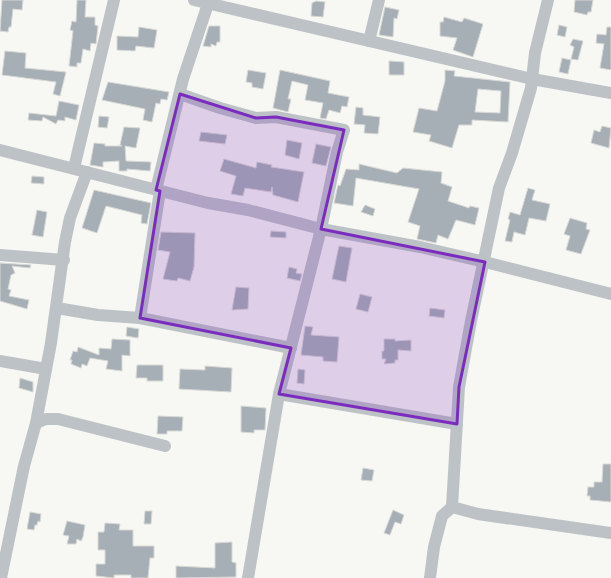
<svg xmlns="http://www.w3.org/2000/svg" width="611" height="578" viewBox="0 0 611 578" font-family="'Archivo Narrow',sans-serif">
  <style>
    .building { fill: #a6afb5; stroke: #d8d8d6; fill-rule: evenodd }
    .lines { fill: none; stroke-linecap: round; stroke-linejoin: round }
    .minor { stroke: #bdc2c6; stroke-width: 12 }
    .marked { fill: #7b2cbf; fill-opacity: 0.2; stroke: #7b2cbf; stroke-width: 3; stroke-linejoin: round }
  </style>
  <rect width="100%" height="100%" fill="#f7f7f3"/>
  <g class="building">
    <path d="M2,0H23L22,10L13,9L11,27H9L8,32L0,31Z"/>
    <path d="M77,0H86L85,17H95V25L98,26L96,44L91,43L90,51L83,49L81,63H77V67L69,66L73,31L70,30L72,21L76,22Z"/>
    <path d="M575,0H593L591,12H588L587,15L574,12Z"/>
    <path d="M316,1L325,2L323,17L311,16L312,3Z"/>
    <path d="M385,7L399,10L397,19L394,18L393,37L379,35Z"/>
    <path d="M444,17L462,22L464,18L483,24L473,57L453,50L457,38L440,36V22H443Z"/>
    <path d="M559,25L567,27L565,37L557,35Z"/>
    <path d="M209,26H220V42H217L216,46L211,44V47L203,46Z"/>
    <path d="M139,27L157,30L154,48L136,46L135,51L117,50V36L138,37Z"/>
    <path d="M607,27H611V70L600,68L604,44L596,43L597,34L606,35Z"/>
    <path d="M573,39L583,41L578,60L571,59L574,47L570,45Z"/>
    <path d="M5,51L26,53L25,68L66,72L60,96L53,94L56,82L2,75Z"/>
    <path d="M562,58L571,60L568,74L559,72Z"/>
    <path d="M389,61L404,62V75H389Z"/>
    <path d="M248,70L266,73L263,89L252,87V83L246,82Z"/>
    <path d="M280,70L330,81L328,93L349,97L347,107L342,106L340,113L329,110L326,119L320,118L323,103L305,100L308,85L292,81L288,99H291L288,112L273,108Z"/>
    <path d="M445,70L455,71L454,76L510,82L508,122L472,120V125H459L452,148L429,141L431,135L413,132L419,108L437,111L445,81ZM478,89L501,91L500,113L475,112Z"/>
    <path d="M108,82L169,92L167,100L161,99L160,104L156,103L152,122L143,120L145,109L102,100Z"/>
    <path d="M59,101L79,105L76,120L65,117V121L58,120L56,124L43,117L42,121L28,120L29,113L56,116Z"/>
    <path d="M356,107L363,108V115L380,117L378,134L364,133L365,125L354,124Z"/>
    <path d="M99,116L109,117L107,128L98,127Z"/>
    <path d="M602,126L611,128L609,148L591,143L594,130L600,132Z"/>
    <path d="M124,127L140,128L136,148L125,146L126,161L151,162L150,171L127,169V171H119V161L103,162V167L90,165L94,143L105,144V146H122L120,145Z"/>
    <path d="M201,132L227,135L225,144L199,141Z"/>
    <path d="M287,140L302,143L299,159L285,155Z"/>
    <path d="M316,144L331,147L326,166L312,163Z"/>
    <path d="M224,159L256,168L257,162L272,165L271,167L304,172L298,202L273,195L272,187L271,192L245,188L243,196L231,194L236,176L220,171Z"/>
    <path d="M359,164L397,173L403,168L442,172L441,183L452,187L448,201L469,208L470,206L479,208L475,225L456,220L448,239L438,235L436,243L417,239L420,226L408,222L419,189L356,178L353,206L334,203L338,185L340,186L346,169L359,170Z"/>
    <path d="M32,176L44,177V184L31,183Z"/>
    <path d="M528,188L535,190L532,200L550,204L546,221L529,218L525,235L514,232L512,242L505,241L510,220L508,219L510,212L520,215Z"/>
    <path d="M94,190L151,203L147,224L141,223L142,215L106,206L97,233L82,228Z"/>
    <path d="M365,205L375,209L373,216L361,212Z"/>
    <path d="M37,210L47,212L43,237L32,235Z"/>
    <path d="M570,218L587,223L586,229L590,230L581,254L566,250L570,236L564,234Z"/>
    <path d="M271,231L286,232V238L270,237Z"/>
    <path d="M161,232L195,233L194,267L190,281L178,278L177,281L163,279L170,252L158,250Z"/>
    <path d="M339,246L352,248L346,282L332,279Z"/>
    <path d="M0,263L31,265L30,268L12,266L15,273L11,275L8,289L11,290L9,296L29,300L27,309L0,301Z"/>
    <path d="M289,267L297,269L296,273L302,274L300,281L287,278Z"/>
    <path d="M236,287L249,288L248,309L232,310Z"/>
    <path d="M360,294L372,297L368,312L356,309Z"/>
    <path d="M430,308L445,310L444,318L429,316Z"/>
    <path d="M305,326L313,327L311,335L339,337L337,362L323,361V357L301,355Z"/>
    <path d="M127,327L139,329L138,338L126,336Z"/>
    <path d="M112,339L130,340V356L122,355V371L106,369L108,361L90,358L87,366L82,364L81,368L71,364L72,360H70L73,351L77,352L78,347L99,355V348L111,349Z"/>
    <path d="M384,339H395V341L411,340V351L398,350V360H395V363L384,364L386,359H382V351H384Z"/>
    <path d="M137,365H163V381H147V378H136Z"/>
    <path d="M205,366L232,368L231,392L179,389L180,369L205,370Z"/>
    <path d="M298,369L305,370L304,384L297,383Z"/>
    <path d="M20,378L33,382V392L19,388Z"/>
    <path d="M241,406L266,408L265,430H254V433L241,432Z"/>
    <path d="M158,416L183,417L182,431H167V434H157Z"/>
    <path d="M603,464H611V502L590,500V496H587L588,487H594V482H602Z"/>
    <path d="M363,468L374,470L372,481L361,480Z"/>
    <path d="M393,510L404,515L401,524L395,522L390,535L384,533Z"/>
    <path d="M145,511H152L151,524H144Z"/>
    <path d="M30,512L41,514L40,522L38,521L37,525H35L34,530L27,529Z"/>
    <path d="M67,521L85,525L83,537L81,541L77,539L76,544H67L69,536L63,535Z"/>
    <path d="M105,523L120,524L119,530H133V546H154V558H150L148,578H131V575H114V578L96,576V564H105V550H98V532H104Z"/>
    <path d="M232,542V562L236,563V577L176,578V566L215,568V543Z"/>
  </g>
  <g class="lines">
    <g class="minor">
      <path d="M194,0L532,79L611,93"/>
      <path d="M548,0L535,53L531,88L512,153L499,188L471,321L459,387L452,507L478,514L611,533"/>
      <path d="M369,41L379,0"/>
      <path d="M180,94L220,108L256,118L276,117L344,130L337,152L321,229L279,394L248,578"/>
      <path d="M0,150L208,203L248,210L321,229L420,247L485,262L611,294"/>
      <path d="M74,168L114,0"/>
      <path d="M156,190L183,79L208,4"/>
      <path d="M0,255L64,260"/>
      <path d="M57,308L98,315L140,318L291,348"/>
      <path d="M140,318L160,191"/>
      <path d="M0,361L46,369"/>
      <path d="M279,394L457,424"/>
      <path d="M36,423L46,419H58L165,446"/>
      <path d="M1,578L24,466L36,423L51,343L65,242L70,218L87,172"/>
      <path d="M430,578L434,547L442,516L452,507"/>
    </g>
  </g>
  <path class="marked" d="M180,94L256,118L276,117L344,130L321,229L485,262L459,387L457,424L279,394L291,348L140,318L160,191L156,190Z"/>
</svg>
